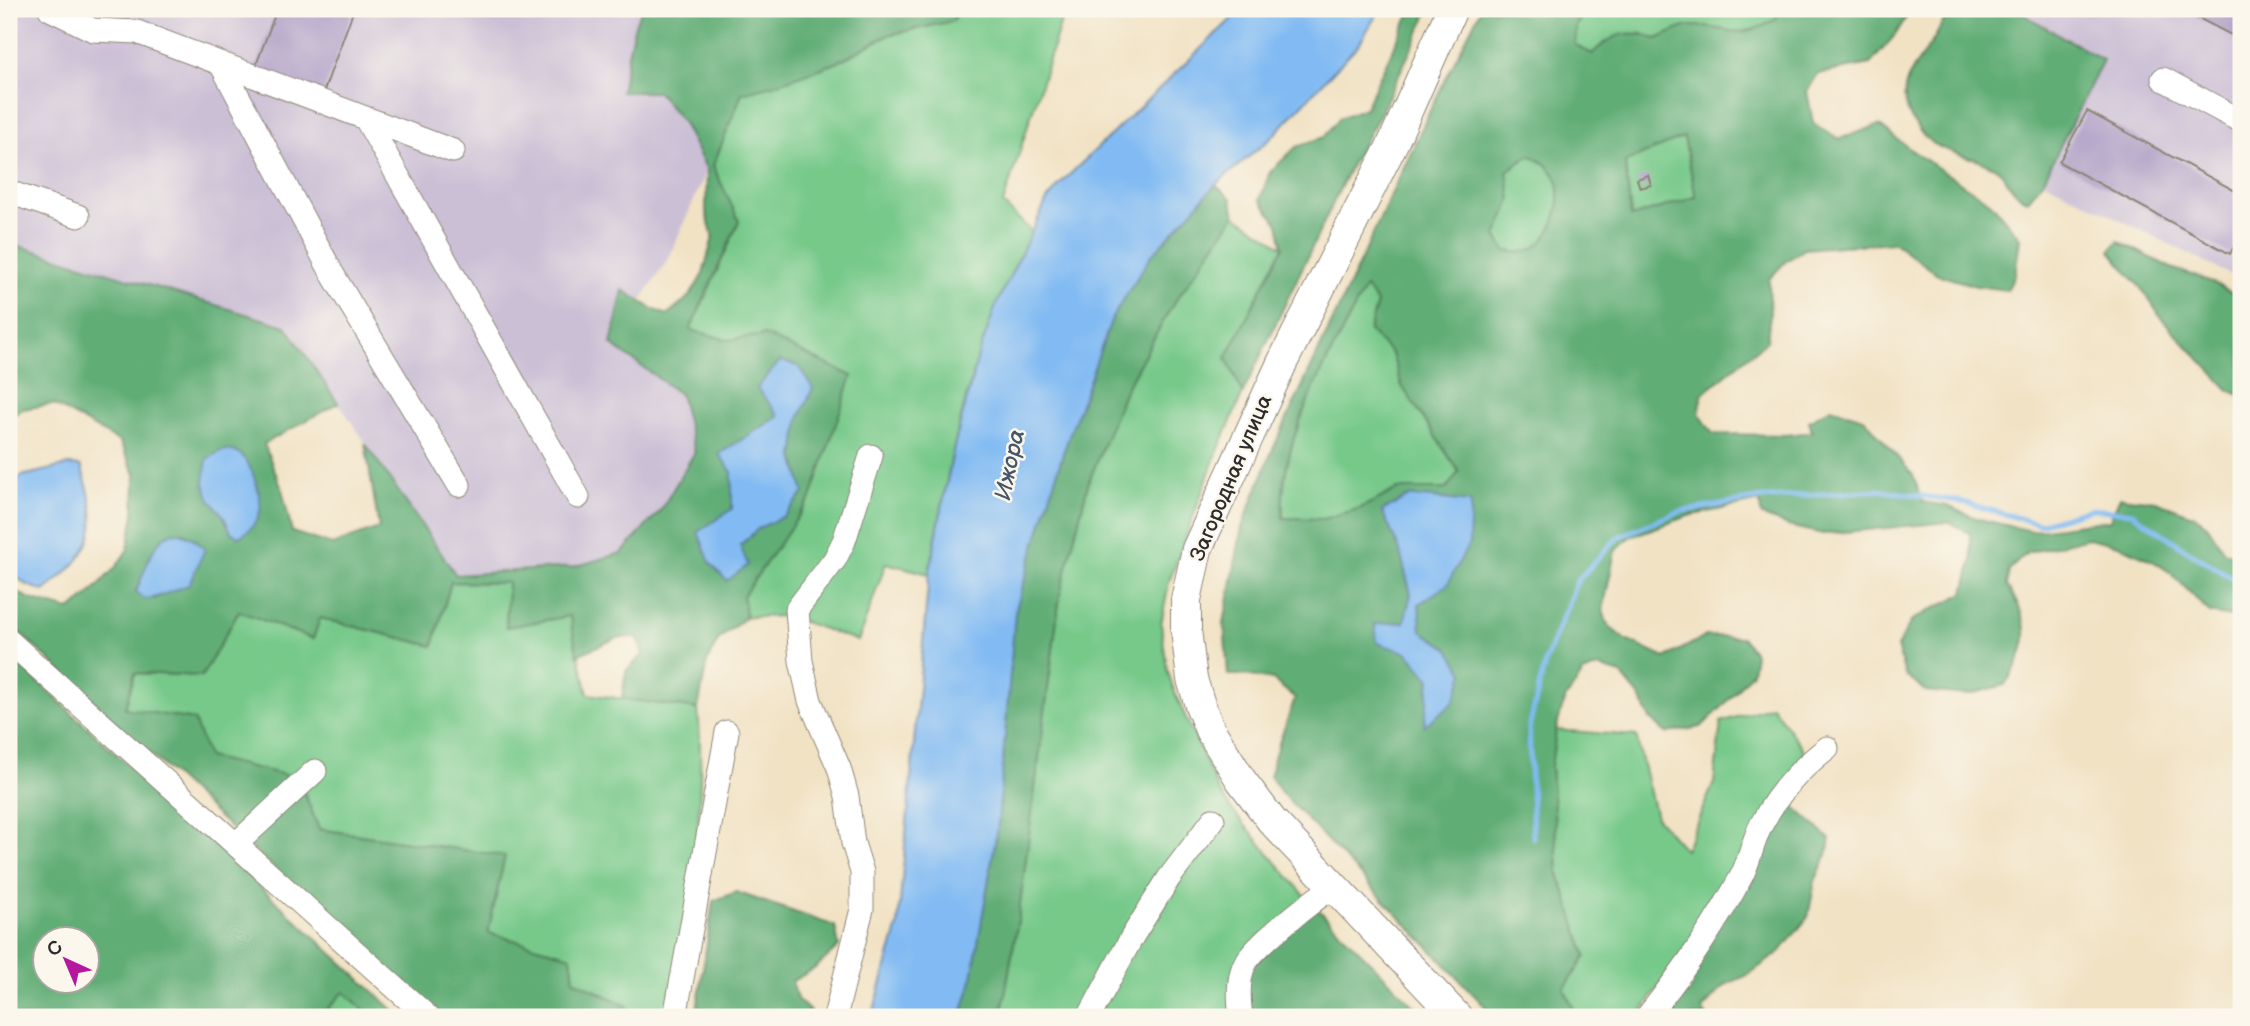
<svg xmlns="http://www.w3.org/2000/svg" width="2250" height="1026" viewBox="0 0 2250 1026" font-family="'Balsamiq Sans',sans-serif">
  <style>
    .industrial { fill: #cbbfd5 }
    .green { fill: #77c98a; stroke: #517a5a; stroke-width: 2 }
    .forest { fill: #61ad76; stroke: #466c50; stroke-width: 2; fill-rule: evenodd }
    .water { fill: #82bbf3; stroke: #56738f; stroke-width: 2 }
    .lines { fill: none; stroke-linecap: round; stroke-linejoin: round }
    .stream { stroke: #82bbf3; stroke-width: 5 }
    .building { fill: #ae9ec6 }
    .minor-casing { stroke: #8e8678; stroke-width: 25 }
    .major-casing { stroke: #8e8678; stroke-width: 32 }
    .minor { stroke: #fff; stroke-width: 23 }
    .major { stroke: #fff; stroke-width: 30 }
    .labels { text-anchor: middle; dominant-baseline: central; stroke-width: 5; stroke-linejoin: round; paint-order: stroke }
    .street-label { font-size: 21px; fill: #2b2b2b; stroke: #fbf7ec }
    .water-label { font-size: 23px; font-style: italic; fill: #455667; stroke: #fbf7ec }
  </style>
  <rect width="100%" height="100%" fill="#fbf7ec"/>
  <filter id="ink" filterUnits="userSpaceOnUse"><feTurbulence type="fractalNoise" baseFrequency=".0143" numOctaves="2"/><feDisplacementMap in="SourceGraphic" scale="14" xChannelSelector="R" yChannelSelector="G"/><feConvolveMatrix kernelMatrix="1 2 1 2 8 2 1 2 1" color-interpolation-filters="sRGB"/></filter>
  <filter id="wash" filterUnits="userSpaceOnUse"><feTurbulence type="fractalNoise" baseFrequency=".00686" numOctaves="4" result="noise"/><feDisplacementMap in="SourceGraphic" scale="28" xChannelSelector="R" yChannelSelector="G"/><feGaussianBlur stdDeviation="1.57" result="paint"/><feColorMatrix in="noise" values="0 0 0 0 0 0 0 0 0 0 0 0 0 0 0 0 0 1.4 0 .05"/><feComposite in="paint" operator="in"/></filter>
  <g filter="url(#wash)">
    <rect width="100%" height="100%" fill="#f1e2c4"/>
    <g class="industrial">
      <path d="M9,9H639L621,92H658L683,123L707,170L668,260L611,344L680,394L695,452L661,510L622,553L573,567L456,575L286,326L9,243Z"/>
      <path d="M2014,9H2241V280L2043,181L2103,60Z"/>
    </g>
    <g class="green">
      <path d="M958,9H1172V15L1064,12L1003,204L1032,232C1012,272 993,312 979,355C955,426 943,501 929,574L886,563L858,641L787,616L746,617L743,596L811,498L765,335L728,340L690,330L739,222L713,166L741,93L776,84L836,63L888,35L953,21Z"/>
      <path d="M1584,9H1659L1666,13L1676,9H1779L1776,19C1736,42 1732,27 1692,26C1681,26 1667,35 1656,39L1640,33L1605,42L1592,54L1575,45L1576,27Z"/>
      <path d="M1684,137L1696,197L1631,217L1625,161Z"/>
      <path d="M1530,155C1541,161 1549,165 1555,176C1568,198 1550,250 1522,253C1517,253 1510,251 1505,251L1496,236L1511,200L1506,171Z"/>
      <path d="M1235,215L1283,247L1226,358L1243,393L1214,460L1169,582L1161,624L1167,669L1176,696L1217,787L1231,809L1306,897L1232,1017H1001L1018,920L1060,594L1088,484L1125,390L1170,309Z"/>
      <path d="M1365,287L1377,303L1369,331L1392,354L1402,386L1459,472L1446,489H1398L1361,508L1323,519L1283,518C1278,437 1330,357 1365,287Z"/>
      <path d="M451,582L509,583L506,627L570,616L588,694L698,709C707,811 688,916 675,1017H628L627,1006L574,980L571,956L488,933L504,856L319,829L298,778L207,757L125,708L135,673L202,676L239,611L313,639L320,618L433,646Z"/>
      <path d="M1772,706L1805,752L1727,888L1638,1017H1578L1564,989L1586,956L1558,871L1551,766L1556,730L1636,736L1656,817L1685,850L1714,783L1721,722Z"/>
      <path d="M344,991L372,1017H320Z"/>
    </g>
    <g class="forest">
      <path d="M643,9H958L953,21L888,35L836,63L776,84L742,93L713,166L739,221L690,330L728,340L765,335L852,376L811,498L743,596L746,617L718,640L707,662L698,709L622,699L626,671L643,655L637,637L617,638L577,655L570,616L506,627L508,583L451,582L433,646L320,618L313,639L239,611L202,676L135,673L125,708L194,720L208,757L298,778L319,829L505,856L488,933L571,956L574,980L627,1006L628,1017H435L9,623V588L30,599L70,610L90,594L115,568L128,549L134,514L135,474L120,442L53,404L23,409L9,418V243L286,326L338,403L264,444L282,489L292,532L332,545L379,528L365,443L456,575L573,567L622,553L661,510L695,452L680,394L611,344L623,290L653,309L667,315L690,296L703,274L713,237L706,212L707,170L683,123L658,92H621C625,74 632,20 643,9ZM812,388L799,418L794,457L804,493L784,516L759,528L740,546L732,509V472L719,454L779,416ZM223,515L258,518L247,532L239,537L231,532ZM173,532H182L198,541L189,585L171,590L154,599L136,591L152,557Z"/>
      <path d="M1412,9H1429L1418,35L1378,118L1352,163L1243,393L1226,358L1283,247L1278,224L1260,199L1270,172L1296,147L1324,137L1339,118L1365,108Z"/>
      <path d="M1481,9H1584L1576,27L1575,45L1592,54C1614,33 1627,28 1656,39C1667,35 1681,26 1692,26C1732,27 1736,42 1776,19L1779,9H1911L1896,34L1870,64L1818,74L1807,91L1813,123L1839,139L1879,125L1911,150L1991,203L2020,238L2015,275L2007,290L1976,286L1939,275L1893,242L1805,249L1786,261L1769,279L1770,314L1767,341L1702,394L1699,413L1713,434L1787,435L1812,432L1809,421L1831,408L1864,418L1913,475L1923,502L1947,506L1979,519L2032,531L2110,520L2120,497L2156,501L2195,516L2208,526L2223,550L2241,561V619L2210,613L2171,573L2153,561L2119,545L2088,538L2027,553L2009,570L2007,586C2033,625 2030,647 2005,685L1966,695L1925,691L1905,675L1897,647L1912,620L1964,593L1972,560L1970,534L1950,522L1823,534L1788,526L1761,515L1760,501L1688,516L1629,537L1615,551L1603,610L1608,626L1626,640L1665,658L1706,636L1742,637L1755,654L1752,672L1723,706L1701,727L1666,733L1650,719L1640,697L1621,674L1598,667L1583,673L1564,701L1556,730L1551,766L1558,871L1586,956L1564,989L1578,1017H1495L1281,792L1270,776L1273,760L1295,698L1273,680L1245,675H1228L1224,623L1242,527L1272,451L1316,357L1433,104ZM1684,137L1696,197L1631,217L1625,162ZM1530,155C1541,161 1549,165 1555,176C1568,198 1550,250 1522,252C1517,253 1510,251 1505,251L1496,236L1511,201L1507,171ZM1365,287L1377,303L1369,331L1392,354L1402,386L1459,472L1446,489H1398L1361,508L1323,519L1283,518C1277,438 1331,357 1365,287ZM1411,496L1470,502L1447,585L1419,604L1421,631L1448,648L1425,725L1430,679L1408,653L1375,624L1404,622L1411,595L1399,548L1382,511Z"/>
      <path d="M1943,9H2014L2103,60L2043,181L2028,200C2006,192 2010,173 1990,165C1970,156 1943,153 1926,138C1921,134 1917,126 1913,121C1891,88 1916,66 1934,39C1938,32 1942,23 1947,16Z"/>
      <path d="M1215,185L1231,198L1235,215L1170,309L1125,390L1088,484L1060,595L1018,920L1001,1017H961L971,984L998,824L1015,612L1063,453L1112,318L1150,257Z"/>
      <path d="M2118,241L2171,268L2207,280L2241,297V396L2229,390L2161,318L2145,293L2110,251Z"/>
      <path d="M9,655L401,1017H372L344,992L320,1017H9ZM46,939H88V981H46Z"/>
      <path d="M1793,806L1830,839L1827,855L1815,881L1808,917L1780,952L1748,975L1725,985L1702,1009L1707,1017H1665L1675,994L1778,812Z"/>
      <path d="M736,892L835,926L839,947L814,969L792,981L797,999L816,1017H696L713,901Z"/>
      <path d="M1306,897L1425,1017H1232L1235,973Z"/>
    </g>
    <g class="water">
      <path d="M1242,9H1380L1359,44L1271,138L1215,185L1150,257L1112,318L1063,453L1015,612L998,824L971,984L961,1017H872L898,925L929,574L953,451L978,356L997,303L1047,200L1064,180Z"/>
      <path d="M780,361L798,366L813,388L799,419L794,457L804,493L784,516L759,528L740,545L748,565L727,581L710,563L698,532L732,509V472L719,454L779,416L757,388Z"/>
      <path d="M223,450C229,450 235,451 240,454C252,464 266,503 258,517C254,526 247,533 239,537L231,532L223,515L210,500L204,483L207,459Z"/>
      <path d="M68,465L81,466C102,528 97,550 44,591L25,584L9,570V485L22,476Z"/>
      <path d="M1411,496L1471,502L1469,544L1447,585L1419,604L1421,631L1448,648L1464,673L1454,702L1424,726L1430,679L1408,653L1377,643L1375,624L1404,622L1411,594L1399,548L1382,511Z"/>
      <path d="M173,532C186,533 196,539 205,549L189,585C175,589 159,599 144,599L136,592C145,571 152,539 173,532Z"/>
    </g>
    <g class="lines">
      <path class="stream" d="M1533,838L1529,728L1546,659L1577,581L1618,537L1678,512L1757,499L1878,490L1959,501L2039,524L2091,509L2132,513L2191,553L2231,577L2241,580"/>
    </g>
    <g id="blocks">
      <g class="building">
        <path d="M277,9H354L323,93L255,68Z"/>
        <path d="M2181,9H2241V40Z"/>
        <path d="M2087,111L2241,194V233L2230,254L2059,162Z"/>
        <path d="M1648,175L1651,185L1640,188L1637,179Z"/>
      </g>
    </g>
  </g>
  <g filter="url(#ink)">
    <use href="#blocks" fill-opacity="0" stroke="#8e8678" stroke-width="2"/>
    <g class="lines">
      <g class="minor-casing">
        <g id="minor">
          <path d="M50,9L93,30L137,32L453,151"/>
          <path d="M221,64L333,275L459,485"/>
          <path d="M2163,79L2241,121"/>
          <path d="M366,119L578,497"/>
          <path d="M9,192L78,216"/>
          <path d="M9,641L428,1017"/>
          <path d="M236,844L315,771"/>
          <path d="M675,1017L727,732"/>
          <path d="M835,1017L862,909V872L853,843L847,796L839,768L810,701L801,661L797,609L835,559L844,541L871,456"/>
          <path d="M1089,1017L1132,937L1169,878L1213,820"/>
          <path d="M1241,1017C1239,1003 1238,982 1243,968C1251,946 1313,902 1333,886"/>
          <path d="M1647,1017C1682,973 1716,925 1742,875C1750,859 1753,841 1761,825C1777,794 1800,769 1827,748"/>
        </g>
      </g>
      <g class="major-casing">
        <path id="major" d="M1452,9L1393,143L1282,363L1197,549L1186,600V630L1192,679L1200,705L1210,730L1241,780L1272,821L1457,1017"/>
      </g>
      <use href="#minor" class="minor"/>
      <use href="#major" class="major"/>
    </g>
  </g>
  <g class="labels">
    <g class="street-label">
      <text transform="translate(1231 478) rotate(-67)">Загородная улица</text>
    </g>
    <g class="water-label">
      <text transform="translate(1010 465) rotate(-78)">Ижора</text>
    </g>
  </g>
  <rect width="2250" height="1026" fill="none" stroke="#fbf7ec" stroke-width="35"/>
  <g transform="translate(66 960) rotate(316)"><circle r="33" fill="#fbf7ec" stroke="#a8a59f" stroke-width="2"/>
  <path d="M0-5L12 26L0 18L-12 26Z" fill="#b5179e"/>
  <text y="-10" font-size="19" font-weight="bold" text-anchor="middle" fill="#2b2b2b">С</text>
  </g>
</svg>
